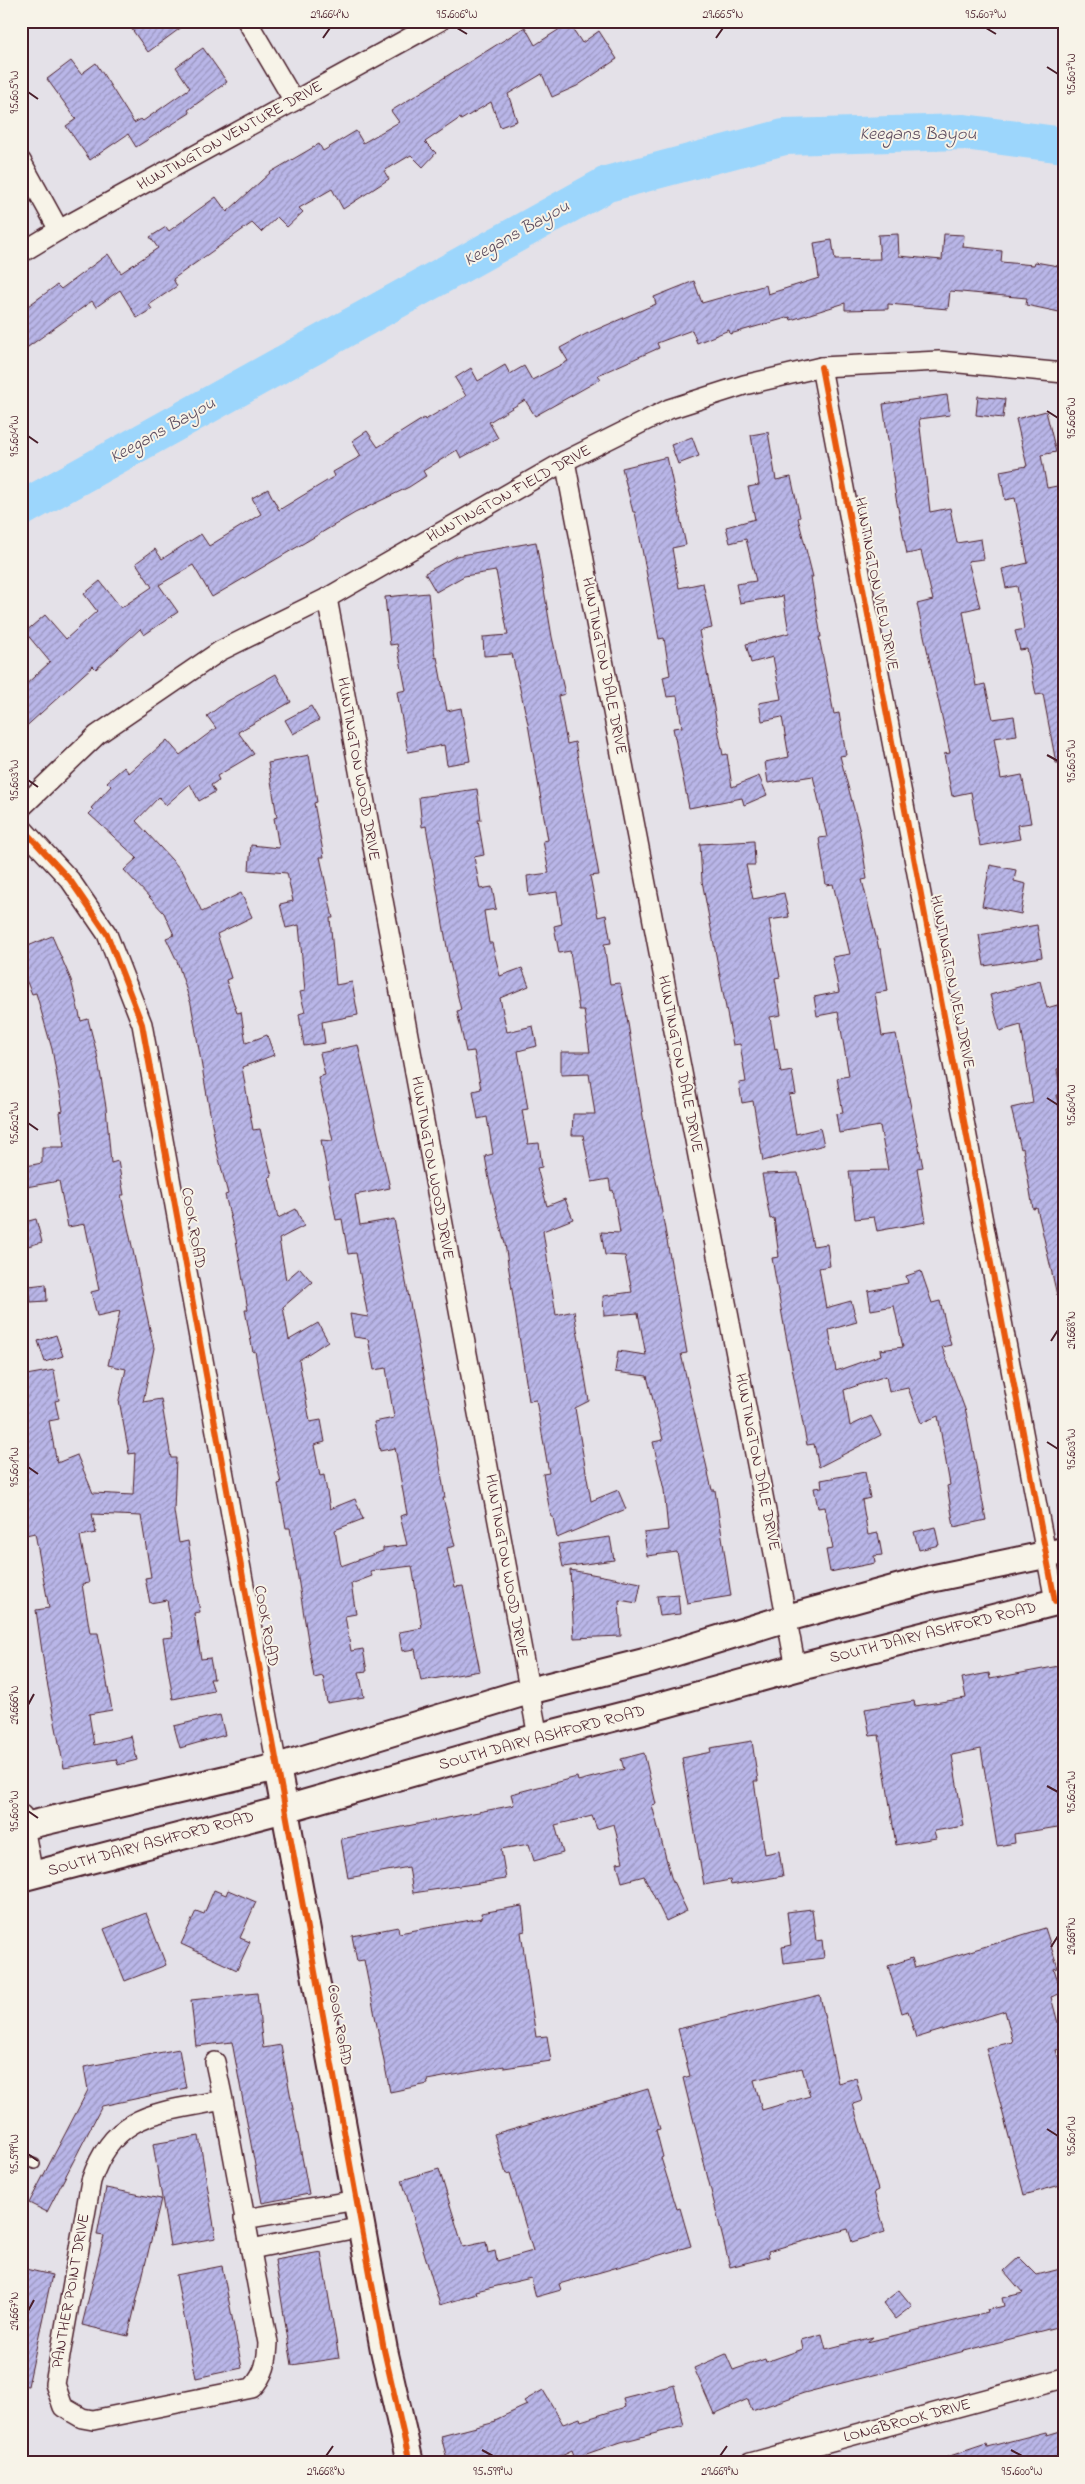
<svg xmlns="http://www.w3.org/2000/svg" width="1085" height="2484" viewBox="0 0 1085 2484" font-family="'Indie Flower',sans-serif">
  <style>
    .lines { fill: none; stroke-linecap: round; stroke-linejoin: round }
    .river { stroke: #9cd6fc; stroke-width: 36 }
    .building { fill: url(#building-hatch); stroke: #4a1f2b; fill-rule: evenodd }
    .lane-casing { stroke: #4a1f2b; stroke-width: 12 }
    .street-casing { stroke: #4a1f2b; stroke-width: 22 }
    .secondary-casing { stroke: #4a1f2b; stroke-width: 30 }
    .lane { stroke: #f7f3e8; stroke-width: 9 }
    .street { stroke: #f7f3e8; stroke-width: 19 }
    .secondary { stroke: #f7f3e8; stroke-width: 26 }
    .cycleway-casing { stroke: #f7f3e8; stroke-width: 9 }
    .cycleway { stroke: #e8590c; stroke-width: 6 }
    .ticks { fill: none; stroke: #4a1f2b; stroke-width: 2 }
    .labels { text-anchor: middle; dominant-baseline: central; stroke-width: 4; stroke-linejoin: round; paint-order: stroke }
    .street-label { font-size: 16px; fill: #4a1f2b; stroke: #f7f3e8 }
    .water-label { font-size: 18px; font-style: italic; fill: #5e4d5f; stroke: #f7f3e8 }
    .neatline { fill: none; stroke: #4a1f2b; stroke-width: 2 }
    .ticks-label { font-size: 12px; text-anchor: middle; fill: #4a1f2b }
  </style>
  <defs>
    <pattern id="building-hatch" width="6" height="6" patternUnits="userSpaceOnUse" patternTransform="scale(1.25)"><rect width="6" height="6" fill="#b9b6e8"/><path d="M-1 1l2-2M0 6l6-6M5 7l2-2" fill="none" stroke="#9893bc"/></pattern>
  </defs>
  <rect width="100%" height="100%" fill="#e4e1e8"/>
  <filter id="ink" filterUnits="userSpaceOnUse"><feTurbulence type="fractalNoise" baseFrequency=".02" numOctaves="2"/><feDisplacementMap in="SourceGraphic" scale="10" xChannelSelector="R" yChannelSelector="G"/><feConvolveMatrix kernelMatrix="1 2 1 2 8 2 1 2 1" color-interpolation-filters="sRGB"/></filter>
  <g filter="url(#ink)">
    <g class="lines">
      <path class="river" d="M21,509L607,184L784,137L964,132L1064,145"/>
    </g>
    <g class="building">
      <path d="M126,21H190L148,52Z"/>
      <path d="M569,23L582,43L599,31L617,59L577,86L552,97L542,74L508,94L517,121L500,127L491,102L461,120L460,118L425,142L436,153L423,167L411,155L384,171L389,179L343,209L332,189L299,208L303,212L287,227L277,217L261,232L252,223L173,279L177,286L149,305L152,309L137,318L120,290L96,307L92,301L21,352V311L57,285L61,289L108,254L121,273L158,248L150,237L166,227L169,231L216,197L227,212L271,172L319,144L323,151L356,131L363,143L399,122L391,111L525,27L535,45Z"/>
      <path d="M203,48L227,82L188,110L190,113L136,147L128,134L90,160L66,126L76,119L47,79L71,61L81,74L96,63L134,123L141,119L143,121L190,88L176,67Z"/>
      <path d="M898,234L899,256L942,260L944,234L964,235L963,247L1002,251L1001,262L1034,265L1035,262L1064,267V313L1026,305L1027,298L950,291L948,309L888,304V309L845,310V303L791,320L790,317L730,334L729,330L697,343L692,330L657,343L659,348L598,375L601,379L535,416L525,400L489,422L498,438L461,458L457,450L423,471L426,476L409,487L355,513L212,597L193,565L159,585L178,612L144,635L140,629L96,669L93,666L21,731V689L50,662L25,632L45,615L66,639L97,611L84,594L100,581L121,608L152,587L136,563L155,549L162,559L201,534L209,546L261,514L252,498L268,489L279,510L335,476L333,472L361,456L352,441L367,431L378,447L424,418L425,420L466,396L455,378L471,368L478,381L505,365L510,374L524,366L532,380L568,361L560,348L586,334L656,304L654,297L694,281L702,303L766,285L768,294L819,278L814,243L832,240L835,260L880,259L878,235Z"/>
      <path d="M947,395L950,415L919,419L930,512L950,508L957,543L981,539L984,559L968,561L980,607L963,611L976,686L985,684L993,719L1014,716L1017,735L994,738L1001,779L1022,775L1031,823L1017,825L1020,839L980,846L971,792L952,796L944,754L950,753L917,604L933,600L921,551L907,554L896,498L883,404Z"/>
      <path d="M978,396L1005,399L1003,418L976,415Z"/>
      <path d="M1046,411L1056,452L1041,455L1047,488L1062,485L1064,495V763H1056L1043,694L1036,695L1027,649L1020,650L1015,631L1024,629L1017,586L1006,588L1002,569L1028,563L1015,498L1005,500L1000,471L1027,466L1016,419Z"/>
      <path d="M768,432L776,480L791,477L800,517L798,518L813,577H811L821,637H819L834,714L839,713L846,755L840,756L860,832L867,879L862,880L879,949H881L888,991L875,993L882,1036L896,1034L923,1167L917,1168L926,1222L877,1231L874,1217L855,1219L849,1171L888,1170L880,1126L839,1133L836,1114L843,1113L837,1078L849,1076L838,1012L817,1016L814,997L839,992L832,957L850,954L833,884L826,885L819,838L827,837L813,776L768,783L765,762L789,757L782,717L762,721L759,703L781,699L773,657L751,663L746,644L789,633L783,596L740,603L736,584L756,581L746,539L730,543L726,527L755,519L748,487L759,485L751,435Z"/>
      <path d="M692,437L699,456L678,464L671,445Z"/>
      <path d="M667,457L686,545L672,548L679,588L703,583L712,628L699,631L723,755L727,754L732,787L759,776L767,795L744,805L742,798L689,808L673,728L682,727L677,696L667,697L663,677L670,675L664,638L659,639L635,512H633L622,468Z"/>
      <path d="M536,542L552,637L565,694L558,696L567,744L575,742L599,875L590,876L598,917L606,915L611,943L604,944L610,984L620,983L626,1011L646,1135L658,1190L687,1353L681,1354L712,1490H715L731,1596L687,1603L677,1552L647,1556L644,1533L668,1530L664,1490L653,1442L663,1440L647,1376L615,1372L618,1351L646,1355L638,1313L604,1316L603,1296L632,1292L625,1256L605,1255L601,1232L620,1233L613,1190L611,1191L609,1179L592,1182L583,1135H572L573,1114H595L589,1074L561,1075V1052H590L584,1010H579L570,951L559,953L554,926L562,924L557,892L529,896L527,876L549,873L543,841L548,840L528,724L512,654L484,656L483,637L508,635L496,571L464,576L436,592L425,573L456,556Z"/>
      <path d="M428,593L435,658L437,657L447,711L461,708L470,761L447,765L444,745L408,752L397,692L406,690L397,644L390,645L385,597Z"/>
      <path d="M276,674L291,702L238,732L254,754L217,776L219,780L211,785L215,792L199,801L190,784L166,805L159,797L136,821L183,872L202,912L241,893L252,917L217,934L231,978L226,980L237,1013L241,1012L246,1043L267,1035L274,1055L242,1067L253,1130L260,1129L272,1176L269,1177L278,1218L296,1209L304,1226L279,1239L286,1280L300,1268L312,1282L283,1307L289,1340L318,1323L328,1341L299,1360L310,1422L321,1420L325,1442L314,1445L320,1476L324,1475L330,1509L355,1499L363,1519L335,1530L341,1566L383,1551V1548L407,1545L400,1516L407,1514L395,1448L380,1451L374,1422L394,1418L386,1368L374,1370L368,1339L354,1337L350,1314L368,1317L356,1253L348,1254L342,1219L336,1220L321,1140L333,1141L318,1077L325,1075L320,1053L358,1045L390,1188L355,1195L360,1225L394,1219L436,1440L445,1498H443L455,1546L447,1548L455,1587L463,1586L480,1671L421,1681L415,1649L402,1651L399,1632L422,1628L412,1566L370,1571L372,1576L351,1584L356,1614L345,1616L351,1651L363,1649L367,1671L359,1672L364,1697L327,1703L323,1676L314,1678L290,1528H286L278,1484L281,1483L267,1420L255,1351L253,1352L245,1310H248L236,1240L225,1195L228,1194L216,1147L191,1004L177,961L166,938L174,935L164,913L124,870L137,858L89,814L93,810L91,808L111,786L107,782L124,767L129,773L167,740L180,755L216,728L207,716L226,702Z"/>
      <path d="M311,706L319,720L293,734L285,720Z"/>
      <path d="M309,755L317,802L314,803L324,857H320L333,918H330L336,985L352,982L358,1015L322,1022L325,1043L304,1046L299,1014L305,1012L300,992L305,991L299,925L286,928L280,904L293,901L287,873L249,870L251,845L279,848L274,818L277,817L268,763Z"/>
      <path d="M477,789L481,820H478L484,855L474,857L480,889L492,887L496,909L484,911L489,943H492L500,976L522,968L529,986L500,998L507,1032L533,1026L537,1046L518,1051L528,1109L522,1110L528,1144L539,1143L542,1167L537,1168L547,1206L565,1199L573,1219L543,1231L556,1315L574,1311L589,1401L575,1408L591,1501L618,1490L626,1509L557,1538L553,1517H551L543,1474L549,1473L536,1400L529,1401L505,1244L490,1185L485,1156L493,1154L487,1117L478,1119L473,1091L481,1089L474,1051L466,1052L457,1011L461,1010L449,959L426,826L422,827L419,797Z"/>
      <path d="M754,841L755,865H746L753,899L784,893L789,917L769,920L780,977L775,978L781,1015L770,1017L775,1049L777,1048L781,1073L792,1071L796,1094L789,1095L796,1134L820,1128L824,1145L763,1161L753,1101L742,1103L739,1083L746,1082L740,1044L733,1045L702,881L700,844Z"/>
      <path d="M990,865L1016,870L1014,881L1026,884L1021,914L982,906Z"/>
      <path d="M1037,925L1042,957L984,966L979,935Z"/>
      <path d="M52,936L71,980L81,1021L88,1019L97,1054L106,1107L111,1163L118,1161L124,1195H121L154,1348L143,1402L161,1399L171,1458H176L174,1511L179,1543L188,1541L200,1612L194,1613L201,1659L210,1658L214,1679H210L214,1691L173,1699L163,1638L173,1637L167,1600L150,1603L145,1578L151,1577L141,1516L92,1514L96,1533L80,1536L89,1583L82,1584L90,1633H98L112,1710L89,1714L94,1745L131,1736L137,1760L118,1765L116,1759L64,1768L45,1672L36,1610L49,1608L35,1533L21,1536V1376L54,1370L59,1400L55,1401L59,1419L49,1421L57,1463L77,1455L93,1493L133,1495L135,1453L129,1454L119,1400L126,1369L108,1365L120,1311L97,1316L91,1292L99,1290L85,1224L68,1227L59,1181L21,1188V1167L42,1163V1147H64L60,1112L63,1111L52,1049L36,993L32,994L21,968V949Z"/>
      <path d="M1040,981L1047,1008L1064,1003V1068L1057,1069L1061,1095H1056L1064,1127V1183H1060L1064,1204V1294L1057,1295L1037,1208L1033,1209L1023,1148L1021,1149L1011,1108L1033,1103L1021,1025L1000,1031L990,995Z"/>
      <path d="M798,1173L813,1246L827,1244L830,1266L819,1268L826,1308L851,1301L857,1322L829,1330L836,1371L881,1355L880,1350L903,1347L894,1306L871,1310L868,1291L908,1283L906,1276L921,1271L932,1303L940,1301L951,1345L942,1347L966,1412L986,1520L954,1527L947,1486L950,1485L938,1416L921,1423L908,1388L889,1392L886,1376L844,1390L850,1426L871,1416L881,1435L819,1467L814,1444L807,1445L785,1331L772,1258L779,1257L774,1218L770,1219L762,1174Z"/>
      <path d="M36,1219L42,1242L21,1248V1223Z"/>
      <path d="M46,1284L47,1301L31,1302L29,1286Z"/>
      <path d="M56,1335L63,1356L45,1362L38,1341Z"/>
      <path d="M865,1472L870,1498L862,1500L868,1535L878,1533L882,1555L874,1556L875,1563L830,1572L826,1550L833,1549L825,1507L818,1508L814,1488L822,1487L821,1480Z"/>
      <path d="M935,1527L939,1545L919,1550L914,1532Z"/>
      <path d="M610,1537L614,1560L563,1567L558,1544Z"/>
      <path d="M570,1570L641,1583L637,1603L619,1600L621,1636L574,1638Z"/>
      <path d="M678,1594L680,1614L660,1616L657,1596Z"/>
      <path d="M1064,1665V1826L1014,1834L1015,1843L997,1846L981,1749L952,1755L964,1826L934,1831L936,1838L896,1845L879,1735L870,1736L865,1709L914,1701L915,1706L966,1698L962,1678L989,1673L990,1679Z"/>
      <path d="M220,1715L225,1735L180,1748L174,1726Z"/>
      <path d="M752,1741L758,1781H754L765,1854L779,1851L783,1876L731,1885L730,1880L704,1885L682,1758L711,1752L710,1748Z"/>
      <path d="M644,1753L656,1804L652,1805L671,1877L687,1911L666,1921L644,1876L622,1882L617,1863L623,1862L614,1824L597,1829L592,1816L555,1825L563,1853L534,1861L529,1844L501,1849L506,1879L413,1893L409,1867L348,1878L341,1839L514,1805L511,1794L577,1777L578,1781L624,1769L621,1759Z"/>
      <path d="M214,1890L226,1895L228,1890L256,1902L240,1938L250,1942L237,1970L181,1944L196,1911L204,1914Z"/>
      <path d="M522,1906L525,1931L521,1932L536,2037L547,2036L551,2061L504,2068V2066L427,2080L428,2084L390,2092L364,1960L357,1961L352,1936L398,1927L399,1933L482,1918L481,1913Z"/>
      <path d="M812,1909L816,1941L822,1940L824,1958L784,1963L782,1947L791,1945L787,1912Z"/>
      <path d="M146,1913L166,1965L125,1981L104,1929Z"/>
      <path d="M1045,1928L1058,1968L1054,1969L1062,1993L1051,1997L1064,2045V2048L1056,2050L1064,2077V2184L1024,2195L986,2048L1013,2042L1005,2011L916,2038L908,2011L902,2013L888,1966L912,1958L915,1968Z"/>
      <path d="M257,1993L263,2048L281,2045L309,2194L262,2203L232,2042L196,2046L191,2000Z"/>
      <path d="M820,1995L838,2083L856,2078L862,2101L853,2104L878,2190L874,2192L885,2232L852,2242L848,2229L768,2251L769,2257L730,2267L683,2078L690,2076L678,2029ZM802,2068L810,2096L762,2110L754,2080Z"/>
      <path d="M179,2049L186,2088L102,2106L47,2212L29,2203L88,2090L84,2067Z"/>
      <path d="M648,2089L660,2129L656,2130L663,2157L661,2158L677,2209L680,2208L691,2246L559,2284L561,2290L536,2297L531,2278L476,2291L477,2294L440,2305L402,2180L439,2169L463,2247L486,2242L488,2253L495,2251L497,2261L533,2251L510,2173L506,2174L494,2134Z"/>
      <path d="M199,2136L216,2238L170,2246L153,2144Z"/>
      <path d="M106,2188L161,2199L128,2336L82,2325L104,2236L97,2235Z"/>
      <path d="M321,2252L339,2358L292,2365L275,2260Z"/>
      <path d="M1019,2257L1037,2275L1064,2268V2325L804,2393L752,2411L748,2399L714,2414L694,2368L726,2354L733,2370L765,2359L766,2362L803,2349L801,2340L822,2334L826,2349L873,2337L867,2342L988,2313L987,2310L1004,2306L1002,2298L1023,2293L1004,2271Z"/>
      <path d="M222,2266L242,2368L196,2378L176,2275Z"/>
      <path d="M21,2268L52,2275L28,2386L21,2385Z"/>
      <path d="M899,2290L912,2306L895,2319L883,2303Z"/>
      <path d="M674,2385L684,2426L621,2442L575,2458L572,2450L545,2463H448L441,2436L496,2422L495,2420L527,2405L524,2401L543,2390L563,2424L580,2418L581,2421L625,2407L623,2398Z"/>
      <path d="M1064,2430V2463H942L947,2460V2457L986,2444L987,2447L1046,2432L1047,2435Z"/>
    </g>
    <g class="lines">
      <g class="lane-casing">
        <path id="lane" d="M21,2159L35,2164"/>
      </g>
      <g class="street-casing">
        <g id="street">
          <path d="M247,21L294,101"/>
          <path d="M21,161L59,230"/>
          <path d="M21,253L59,230L440,21"/>
          <path d="M821,367L1055,1601"/>
          <path d="M565,461L796,1668"/>
          <path d="M327,598L538,1737"/>
          <path d="M21,808L97,735L220,651L327,598L565,461L669,409L744,385L821,367L939,361L1064,373"/>
          <path d="M21,827L70,880L107,934L142,1024L277,1767"/>
          <path d="M22,1815L33,1876"/>
          <path d="M215,2062L223,2100L268,2343C267,2362 265,2374 252,2388L93,2420L82,2418L63,2407L55,2384L91,2181C114,2111 159,2113 223,2100"/>
          <path d="M244,2219L357,2200"/>
          <path d="M251,2249L362,2227"/>
          <path d="M750,2463L1064,2378"/>
        </g>
      </g>
      <g class="secondary-casing">
        <g id="secondary">
          <path d="M277,1767L384,2350L410,2463"/>
          <path d="M21,1827L277,1767L529,1691L644,1662L787,1618L930,1579L1064,1551"/>
          <path d="M21,1878L285,1809L538,1737L648,1709L796,1668L1064,1600"/>
        </g>
      </g>
      <use href="#lane" class="lane"/>
      <use href="#street" class="street"/>
      <use href="#secondary" class="secondary"/>
      <g class="cycleway-casing">
        <g id="cycleway">
          <path d="M821,367L1055,1601"/>
          <path d="M21,827L70,880L107,934L142,1024L384,2350L410,2463"/>
        </g>
      </g>
      <use href="#cycleway" class="cycleway"/>
    </g>
  </g>
  <path class="ticks" d="M457,28L467,34M986,28L996,34M323,38L330,28M716,38L723,28M1047,67L1058,74M28,92L38,99M1047,411L1058,418M28,436L38,443M1047,755L1058,761M28,780L38,787M1047,1098L1058,1105M28,1123L38,1130M1051,1341L1058,1330M1047,1442L1058,1449M28,1467L38,1474M28,1705L34,1694M1047,1786L1058,1792M28,1811L38,1818M1051,1947L1058,1936M1047,2129L1058,2136M28,2154L38,2161M28,2311L34,2300M482,2450L493,2456M1011,2450L1022,2456M326,2456L333,2446M720,2456L727,2446"/>
  <g class="labels">
    <g class="street-label">
      <text transform="translate(230 136) rotate(-29)">HUNTINGTON VENTURE DRIVE</text>
      <text transform="translate(509 494) rotate(-29)">HUNTINGTON FIELD DRIVE</text>
      <text transform="translate(876 584) rotate(79)">HUNTINGTON VIEW DRIVE</text>
      <text transform="translate(604 666) rotate(79)">HUNTINGTON DALE DRIVE</text>
      <text transform="translate(358 769) rotate(80)">HUNTINGTON WOOD DRIVE</text>
      <text transform="translate(952 982) rotate(79)">HUNTINGTON VIEW DRIVE</text>
      <text transform="translate(680 1064) rotate(79)">HUNTINGTON DALE DRIVE</text>
      <text transform="translate(432 1168) rotate(80)">HUNTINGTON WOOD DRIVE</text>
      <text transform="translate(193 1228) rotate(80)">COOK ROAD</text>
      <text transform="translate(757 1462) rotate(79)">HUNTINGTON DALE DRIVE</text>
      <text transform="translate(506 1566) rotate(80)">HUNTINGTON WOOD DRIVE</text>
      <text transform="translate(266 1626) rotate(80)">COOK ROAD</text>
      <text transform="translate(933 1633) rotate(-14)">SOUTH DAIRY ASHFORD ROAD</text>
      <text transform="translate(542 1738) rotate(-15)">SOUTH DAIRY ASHFORD ROAD</text>
      <text transform="translate(151 1844) rotate(-15)">SOUTH DAIRY ASHFORD ROAD</text>
      <text transform="translate(339 2025) rotate(80)">COOK ROAD</text>
      <text transform="translate(71 2291) rotate(-80)">PANTHER POINT DRIVE</text>
      <text transform="translate(907 2421) rotate(-15)">LONGBROOK DRIVE</text>
    </g>
    <g class="water-label">
      <text x="918" y="135">Keegans Bayou</text>
      <text transform="translate(517 234) rotate(-29)">Keegans Bayou</text>
      <text transform="translate(163 431) rotate(-29)">Keegans Bayou</text>
    </g>
  </g>
  <rect width="1085" height="2484" fill="none" stroke="#f7f3e8" stroke-width="55"/>
  <rect x="28" y="28" width="1030" height="2428" class="neatline"/>
  <g class="ticks-label">
    <text x="330" y="18">29.664°N</text>
    <text x="457" y="18">95.606°W</text>
    <text x="723" y="18">29.665°N</text>
    <text x="986" y="18">95.607°W</text>
    <text transform="translate(1071 74) rotate(-90)" y="4">95.607°W</text>
    <text transform="translate(14 92) rotate(-90)" y="4">95.605°W</text>
    <text transform="translate(1071 418) rotate(-90)" y="4">95.606°W</text>
    <text transform="translate(14 436) rotate(-90)" y="4">95.604°W</text>
    <text transform="translate(1071 761) rotate(-90)" y="4">95.605°W</text>
    <text transform="translate(14 780) rotate(-90)" y="4">95.603°W</text>
    <text transform="translate(1071 1105) rotate(-90)" y="4">95.604°W</text>
    <text transform="translate(14 1123) rotate(-90)" y="4">95.602°W</text>
    <text transform="translate(1071 1330) rotate(-90)" y="4">29.668°N</text>
    <text transform="translate(1071 1449) rotate(-90)" y="4">95.603°W</text>
    <text transform="translate(14 1467) rotate(-90)" y="4">95.601°W</text>
    <text transform="translate(14 1705) rotate(-90)" y="4">29.666°N</text>
    <text transform="translate(1071 1792) rotate(-90)" y="4">95.602°W</text>
    <text transform="translate(14 1811) rotate(-90)" y="4">95.600°W</text>
    <text transform="translate(1071 1936) rotate(-90)" y="4">29.669°N</text>
    <text transform="translate(1071 2136) rotate(-90)" y="4">95.601°W</text>
    <text transform="translate(14 2154) rotate(-90)" y="4">95.599°W</text>
    <text transform="translate(14 2311) rotate(-90)" y="4">29.667°N</text>
    <text x="326" y="2475">29.668°N</text>
    <text x="493" y="2475">95.599°W</text>
    <text x="720" y="2475">29.669°N</text>
    <text x="1022" y="2475">95.600°W</text>
  </g>
</svg>
